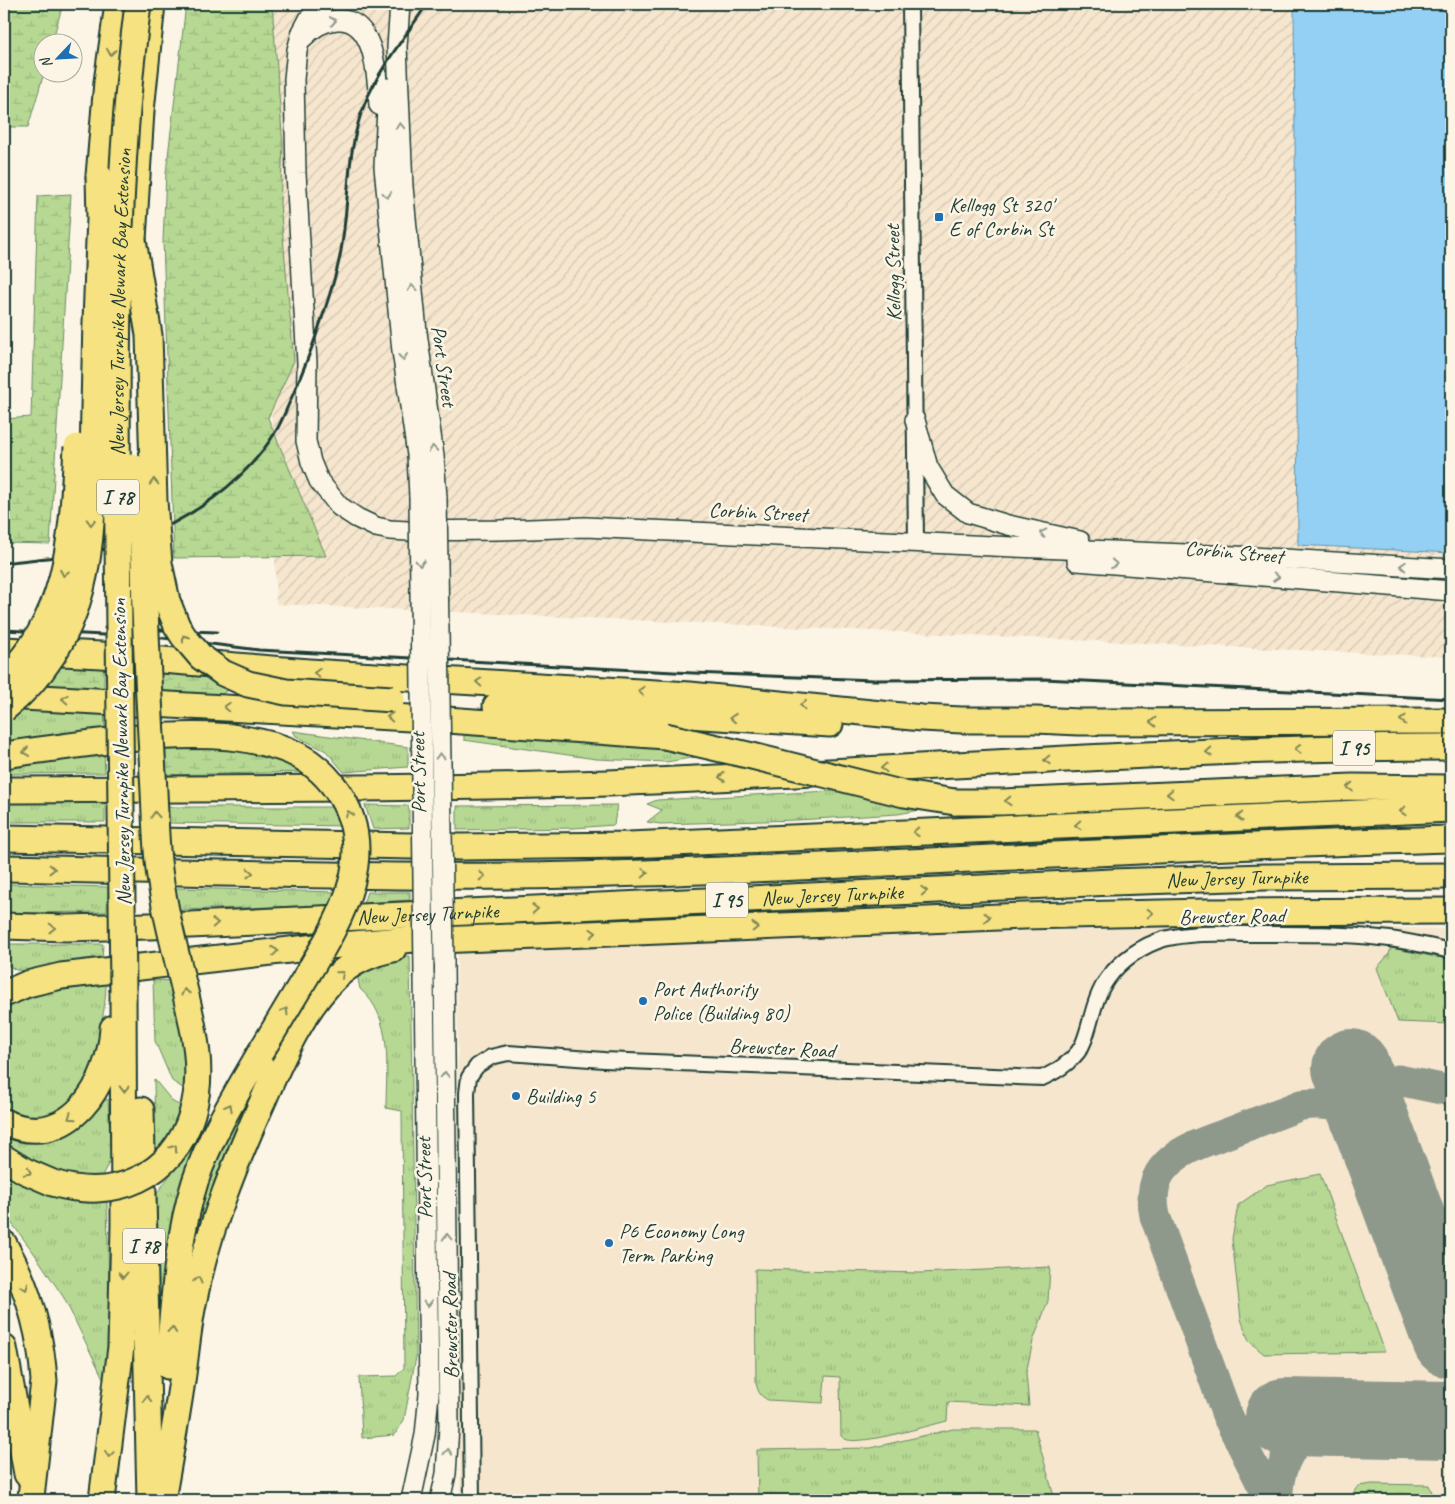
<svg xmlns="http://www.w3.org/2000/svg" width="1455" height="1504" viewBox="0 0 1455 1504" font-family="Caveat,sans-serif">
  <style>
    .built { fill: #f6e6ce }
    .industrial { fill: url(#industrial-furrows) }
    .grass { fill: url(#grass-tufts); stroke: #6a8a64 }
    .wetland { fill: url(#wetland-marsh); stroke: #6a8a64 }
    .water { fill: #94cff4; stroke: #6595a7 }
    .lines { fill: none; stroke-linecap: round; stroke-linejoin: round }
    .taxiway { stroke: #8e998c; stroke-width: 31 }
    .runway { stroke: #8e998c; stroke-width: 78 }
    .street-casing { stroke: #1f3d34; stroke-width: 18 }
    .secondary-casing { stroke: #1f3d34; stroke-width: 22 }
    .highway-casing { stroke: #1f3d34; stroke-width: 29 }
    .street { stroke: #fcf5e5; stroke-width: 14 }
    .secondary { stroke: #fcf5e5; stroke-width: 19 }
    .highway { stroke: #f7e281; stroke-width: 25 }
    .rail { stroke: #1f3d34; stroke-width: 3 }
    .secondary-bridge-casing { stroke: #1f3d34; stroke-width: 22; stroke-linecap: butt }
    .highway-bridge-casing { stroke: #1f3d34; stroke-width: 29; stroke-linecap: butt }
    .secondary-bridge { stroke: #fcf5e5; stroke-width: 19 }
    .highway-bridge { stroke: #f7e281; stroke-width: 25 }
    .oneway { stroke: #8e998c }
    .oneway2 { stroke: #808757 }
    .poi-dot { fill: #1f6fb2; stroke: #fcf5e5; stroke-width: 2 }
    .labels { text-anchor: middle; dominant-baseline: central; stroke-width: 5; stroke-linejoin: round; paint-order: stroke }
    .shield { fill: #fcf5e5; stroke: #617469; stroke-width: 1 }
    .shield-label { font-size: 20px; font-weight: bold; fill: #1f3d34 }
    .poi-label { font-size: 21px; fill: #1f3d34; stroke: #fcf5e5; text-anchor: start }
    .street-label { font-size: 21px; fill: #1f3d34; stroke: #fcf5e5 }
  </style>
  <defs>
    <pattern id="industrial-furrows" width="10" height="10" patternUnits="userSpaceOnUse" patternTransform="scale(1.25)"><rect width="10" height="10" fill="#f6e6ce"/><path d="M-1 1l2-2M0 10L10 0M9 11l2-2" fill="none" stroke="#d2c6b2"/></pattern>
    <pattern id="grass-tufts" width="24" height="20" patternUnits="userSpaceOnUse" patternTransform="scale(1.25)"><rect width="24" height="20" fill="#b6d893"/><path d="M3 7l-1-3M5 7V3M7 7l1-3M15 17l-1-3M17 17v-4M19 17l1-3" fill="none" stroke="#9cba7f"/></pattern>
    <pattern id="wetland-marsh" width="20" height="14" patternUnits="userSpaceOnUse" patternTransform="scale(1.25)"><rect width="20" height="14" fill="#b6d893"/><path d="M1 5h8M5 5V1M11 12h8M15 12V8" fill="none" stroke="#9cba7f"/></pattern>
  </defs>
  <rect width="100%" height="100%" fill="#fcf5e5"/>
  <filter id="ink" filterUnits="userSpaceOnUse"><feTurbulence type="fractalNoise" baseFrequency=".02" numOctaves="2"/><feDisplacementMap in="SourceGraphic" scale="10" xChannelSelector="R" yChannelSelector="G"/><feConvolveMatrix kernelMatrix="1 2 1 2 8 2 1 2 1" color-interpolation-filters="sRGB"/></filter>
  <g filter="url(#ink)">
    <path class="built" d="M1236,925L1451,929V1500H460L457,954L625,943Z"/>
    <path class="industrial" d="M262,4H1294L1298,545L1451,553V657L276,604Z"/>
    <g class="grass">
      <path d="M104,707L105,728L4,743V717L19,709Z"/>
      <path d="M464,729L596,737L703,756L666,762L596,759L464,740Z"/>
      <path d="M293,731L408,747V767L344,772L326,751L296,736Z"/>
      <path d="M104,752L105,773L4,774V765Z"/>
      <path d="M849,790L920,810L898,814L797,820L660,824L647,822L662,810L647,804L657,800Z"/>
      <path d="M105,800V822H4V802Z"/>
      <path d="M365,805L409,806V828L373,829Z"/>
      <path d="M617,805L614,825L574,828L457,830V806Z"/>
      <path d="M166,807H337L346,826L167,823Z"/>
      <path d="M4,884L108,887L107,912L4,913Z"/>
      <path d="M175,888L338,892L332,905L180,910Z"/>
      <path d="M367,892H410V900L363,903Z"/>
      <path d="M4,944H103L102,961L27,971L16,970L4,963Z"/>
      <path d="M1391,948L1451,960V1024L1398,1022L1377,968L1389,954Z"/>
      <path d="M389,956H410L416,1357L404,1420L395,1435L362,1438L359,1377L396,1376L404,1368L402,1111L386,1108C386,1069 394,1017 360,989L357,974Z"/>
      <path d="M153,980L175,981L189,1046L186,1090L172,1081L155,1041Z"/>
      <path d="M106,984C106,1013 92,1086 69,1106C66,1109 59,1111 55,1112C33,1121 26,1119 4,1110V1010C36,992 69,989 106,984Z"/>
      <path d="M268,1078L195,1266L191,1249L197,1218L217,1158L251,1090Z"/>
      <path d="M154,1079L173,1102L185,1108L168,1144L155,1153Z"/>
      <path d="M108,1099L111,1159L100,1179L85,1180L35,1166L4,1146V1132L73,1129L84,1122L102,1102Z"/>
      <path d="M193,1143L198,1148L160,1339L157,1193Z"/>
      <path d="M4,1170L70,1200L85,1202H107L109,1290L106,1380H104L64,1298L34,1253L4,1213Z"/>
      <path d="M1320,1174L1385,1352L1264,1354L1249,1341L1241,1319L1232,1239L1238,1205L1267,1185Z"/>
      <path d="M1050,1267L1048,1301L1033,1341L1026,1373L1029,1406L948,1402L947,1421C927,1426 865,1444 848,1440C845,1439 843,1438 841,1436L840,1377L825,1376L823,1403L768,1400C760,1396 758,1392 756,1383L755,1269L920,1273Z"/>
      <path d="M953,1429H1035L1055,1500H758L757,1450L870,1448Z"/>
      <path d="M1372,1484L1429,1485L1435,1500H1348L1358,1486Z"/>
    </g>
    <g class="wetland">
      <path d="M4,4H63L52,42H42V72L44,73L28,127H4Z"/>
      <path d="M186,4H272L283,146L280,203L294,361L268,418L326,556L174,558L163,241L166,173Z"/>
      <path d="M71,194L50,544L4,543V419L31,417L38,196Z"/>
      <path d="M60,659L104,662V690L37,688Z"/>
      <path d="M157,667L199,670L229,689L219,696L160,695Z"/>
      <path d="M160,742L239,745L312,772L163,775Z"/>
    </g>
    <path class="water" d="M1294,4H1451V553L1298,545Z"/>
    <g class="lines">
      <g class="taxiway">
        <path d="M1368,1115L1372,1095L1385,1085L1398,1080L1451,1091"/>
        <path d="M1270,1500L1227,1415L1155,1216C1143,1160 1190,1147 1231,1132C1254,1123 1278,1114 1301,1105C1326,1102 1353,1104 1368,1127C1374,1137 1379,1149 1384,1159"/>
        <path d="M1278,1500C1277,1475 1286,1448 1308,1432C1322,1423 1340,1421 1356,1419"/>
      </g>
      <g class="runway">
        <path d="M1351,1068L1451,1339"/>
        <path d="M1284,1417L1451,1420"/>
      </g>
      <g class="street-casing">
        <g id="street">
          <path d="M910,4L916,542"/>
          <path d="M472,1500L467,1093L469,1077L477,1066L491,1057L508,1053L604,1060L1042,1078C1058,1071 1078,1058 1084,1041C1092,1020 1094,997 1108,978C1121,960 1143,945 1164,939C1191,932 1219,934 1247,934C1291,934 1336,933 1380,938C1404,940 1428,946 1451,951"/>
        </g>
      </g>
      <g class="secondary-casing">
        <g id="secondary">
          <path d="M324,4L309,19L302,32L297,50L294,79L296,173L307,363L306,441L311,462L319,481L339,506L357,518L376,527L390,530L408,531L499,530L585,527L1014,547L1235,556L1451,569"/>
          <path d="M400,4L397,47L403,187L417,332L434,456L437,498"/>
          <path d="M303,38C312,28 323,21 337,20C376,17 377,78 379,105"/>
          <path d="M388,88L384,167L402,351L417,455L419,497"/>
          <path d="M915,420L928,467L945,495L968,513L1008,525L1080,541"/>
          <path d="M1077,561L1451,591"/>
          <path d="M411,1500L425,1435L429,1394L424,974"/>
          <path d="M440,1500L446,1474L449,1427L444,962"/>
        </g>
      </g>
      <g class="highway-casing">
        <g id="highway">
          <path d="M99,176L107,82L118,4"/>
          <path d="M133,240L141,111L152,4"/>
          <path d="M4,650L101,655L309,672L690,695L922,718L962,720H1036L1079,722L1451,721"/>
          <path d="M4,696L447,720L665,736"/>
          <path d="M496,706L526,705L830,724"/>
          <path d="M4,755C79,745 155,731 231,737"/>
          <path d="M4,790C205,788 407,790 608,783C889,772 1170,747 1451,747"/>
          <path d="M955,802H1003L1352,787L1451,788"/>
          <path d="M4,838L462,847L629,845L1451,809"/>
          <path d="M4,868C217,872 431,881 644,873C913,864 1182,846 1451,839"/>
          <path id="s1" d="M4,926L66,928L190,925L1112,882L1264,877L1451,876"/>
          <path d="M4,994L27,984L61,976L316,947L415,939L439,940L1024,916L1206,912L1451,911"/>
          <path d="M141,1110L150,1500"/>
          <path d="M4,1122C69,1152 110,1084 113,1028"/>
          <path d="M4,1158L25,1171L53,1183"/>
          <path d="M4,1244C28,1287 41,1331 44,1381L31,1497"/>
          <path d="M4,1348L27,1474"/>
          <path d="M168,1366C174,1304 176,1242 195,1182C210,1136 236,1094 260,1053"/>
          <path d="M102,1500L121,1347L124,1226L123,991"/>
          <path d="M162,1500C169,1461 176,1421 182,1381C186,1354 188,1326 194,1299C208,1229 236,1161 265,1096C283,1055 303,1009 336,977C351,963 372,953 393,949"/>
        </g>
      </g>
      <use href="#street" class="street"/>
      <use href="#secondary" class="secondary"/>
      <use href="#highway" class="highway"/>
      <g class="rail">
        <path d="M4,563C43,558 94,555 130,542C187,522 245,483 276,431C282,421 286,410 291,399C301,376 310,354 318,330C326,306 335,281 340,256C350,205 345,151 365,103C380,67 406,36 427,4"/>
        <path d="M105,628L217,632"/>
        <path d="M4,630L163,638L259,650L693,673L875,680L1044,679L1451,699"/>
      </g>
      <g class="secondary-bridge-casing">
        <g id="secondary-bridge">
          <path d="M419,497L424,974"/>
          <path d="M437,498L444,962"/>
        </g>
      </g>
      <g class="highway-bridge-casing">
        <g id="highway-bridge">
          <path d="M133,240L149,335L154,501L159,563L167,601L177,626L184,637L201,657L223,673L248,684L286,692L392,699"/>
          <path d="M4,678C71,616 72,532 77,447"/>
          <path d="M4,709C103,629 91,522 94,409C95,345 97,282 100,219L99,176"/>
          <path d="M665,736L752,756L904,794L955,802"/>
          <path d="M231,737C274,743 309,751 336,789C381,852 341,918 307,975C291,1001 276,1027 260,1053"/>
          <path id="s2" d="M123,991C121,840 120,690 118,539C116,360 115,181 138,4"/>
          <path d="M53,1183C114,1202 173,1177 192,1114C206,1068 192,1021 181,975C172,937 162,899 158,861C155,832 155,803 153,774C150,718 147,663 145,607C144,587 145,565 143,545C141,519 136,493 132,466"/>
        </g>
      </g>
      <use href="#secondary-bridge" class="secondary-bridge"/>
      <use href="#highway-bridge" class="highway-bridge"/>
    </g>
    <defs><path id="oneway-chevron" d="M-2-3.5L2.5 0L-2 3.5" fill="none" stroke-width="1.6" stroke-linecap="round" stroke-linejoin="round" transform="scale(1.25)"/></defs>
    <g class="oneway">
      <use href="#oneway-chevron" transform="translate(333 21) rotate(-9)"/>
      <use href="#oneway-chevron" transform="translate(400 126) rotate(-92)"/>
      <use href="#oneway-chevron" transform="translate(387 195) rotate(85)"/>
      <use href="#oneway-chevron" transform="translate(412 288) rotate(-95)"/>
      <use href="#oneway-chevron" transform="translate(403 357) rotate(83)"/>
      <use href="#oneway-chevron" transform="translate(433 449) rotate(-97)"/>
      <use href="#oneway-chevron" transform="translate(1043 533) rotate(-167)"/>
      <use href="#oneway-chevron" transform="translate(420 563) rotate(89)"/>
      <use href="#oneway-chevron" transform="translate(1114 564) rotate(5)"/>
      <use href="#oneway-chevron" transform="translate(1403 566) rotate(-177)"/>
      <use href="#oneway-chevron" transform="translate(1276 577) rotate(4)"/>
      <use href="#oneway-chevron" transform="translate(440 756) rotate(-91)"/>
      <use href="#oneway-chevron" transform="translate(445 1075) rotate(-90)"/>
      <use href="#oneway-chevron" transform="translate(447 1237) rotate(-91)"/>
      <use href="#oneway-chevron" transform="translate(428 1303) rotate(89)"/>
      <use href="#oneway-chevron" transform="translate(448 1452) rotate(-86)"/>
    </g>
    <g class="oneway2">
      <use href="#oneway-chevron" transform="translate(111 52) rotate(98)"/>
      <use href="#oneway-chevron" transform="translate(154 482) rotate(-92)"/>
      <use href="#oneway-chevron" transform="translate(91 522) rotate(92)"/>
      <use href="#oneway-chevron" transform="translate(64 573) rotate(101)"/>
      <use href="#oneway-chevron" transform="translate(185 638) rotate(-126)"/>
      <use href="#oneway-chevron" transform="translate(317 673) rotate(-177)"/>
      <use href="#oneway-chevron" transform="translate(479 682) rotate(-177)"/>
      <use href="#oneway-chevron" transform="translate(641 691) rotate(-176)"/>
      <use href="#oneway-chevron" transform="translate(65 699) rotate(-177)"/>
      <use href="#oneway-chevron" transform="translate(803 705) rotate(-174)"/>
      <use href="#oneway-chevron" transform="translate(227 707) rotate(-177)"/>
      <use href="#oneway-chevron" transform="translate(390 717) rotate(-177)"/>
      <use href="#oneway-chevron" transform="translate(733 718) rotate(-176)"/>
      <use href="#oneway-chevron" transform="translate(1403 720) rotate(180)"/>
      <use href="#oneway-chevron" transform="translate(1153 722) rotate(180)"/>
      <use href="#oneway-chevron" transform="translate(1298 749) rotate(179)"/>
      <use href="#oneway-chevron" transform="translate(26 752) rotate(172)"/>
      <use href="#oneway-chevron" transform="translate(1209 752) rotate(177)"/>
      <use href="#oneway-chevron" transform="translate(1047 760) rotate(177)"/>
      <use href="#oneway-chevron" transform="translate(884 768) rotate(177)"/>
      <use href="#oneway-chevron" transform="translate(722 777) rotate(177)"/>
      <use href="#oneway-chevron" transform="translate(1350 787) rotate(178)"/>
      <use href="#oneway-chevron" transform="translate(1170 794) rotate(178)"/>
      <use href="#oneway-chevron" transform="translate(1008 801) rotate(178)"/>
      <use href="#oneway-chevron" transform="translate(1403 811) rotate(178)"/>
      <use href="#oneway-chevron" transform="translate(349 814) rotate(-110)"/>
      <use href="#oneway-chevron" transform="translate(155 815) rotate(-93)"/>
      <use href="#oneway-chevron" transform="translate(1240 817) rotate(177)"/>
      <use href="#oneway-chevron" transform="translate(1078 825) rotate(177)"/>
      <use href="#oneway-chevron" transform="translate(916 832) rotate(177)"/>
      <use href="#oneway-chevron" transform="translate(52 869) rotate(1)"/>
      <use href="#oneway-chevron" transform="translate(250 873) rotate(1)"/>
      <use href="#oneway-chevron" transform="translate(645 873) rotate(-2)"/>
      <use href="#oneway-chevron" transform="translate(482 876)"/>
      <use href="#oneway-chevron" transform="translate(924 891) rotate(-3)"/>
      <use href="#oneway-chevron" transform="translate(535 909) rotate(-3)"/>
      <use href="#oneway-chevron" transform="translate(1150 913) rotate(-2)"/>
      <use href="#oneway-chevron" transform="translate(987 917) rotate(-2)"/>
      <use href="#oneway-chevron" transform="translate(215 923) rotate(-3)"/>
      <use href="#oneway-chevron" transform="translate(755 927) rotate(-2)"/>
      <use href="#oneway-chevron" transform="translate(52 928) rotate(1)"/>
      <use href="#oneway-chevron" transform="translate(593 933) rotate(-2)"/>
      <use href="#oneway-chevron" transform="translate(275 951) rotate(-6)"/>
      <use href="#oneway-chevron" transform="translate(341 974) rotate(-40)"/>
      <use href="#oneway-chevron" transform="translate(185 992) rotate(-104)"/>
      <use href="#oneway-chevron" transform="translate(285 1011) rotate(-59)"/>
      <use href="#oneway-chevron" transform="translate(124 1089) rotate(91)"/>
      <use href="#oneway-chevron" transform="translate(229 1107) rotate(-61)"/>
      <use href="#oneway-chevron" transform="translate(71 1117) rotate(145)"/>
      <use href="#oneway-chevron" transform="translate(174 1148) rotate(-54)"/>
      <use href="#oneway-chevron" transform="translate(28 1172) rotate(27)"/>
      <use href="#oneway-chevron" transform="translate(123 1275) rotate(91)"/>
      <use href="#oneway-chevron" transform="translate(198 1280) rotate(-75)"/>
      <use href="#oneway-chevron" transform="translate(25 1287) rotate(69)"/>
      <use href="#oneway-chevron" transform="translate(172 1330) rotate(-85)"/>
      <use href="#oneway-chevron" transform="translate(147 1399) rotate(-91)"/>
      <use href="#oneway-chevron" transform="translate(109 1454) rotate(98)"/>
    </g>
  </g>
  <g class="poi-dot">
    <rect x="934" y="212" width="10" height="10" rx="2.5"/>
    <circle cx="643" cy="1001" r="5"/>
    <circle cx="516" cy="1096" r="5"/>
    <circle cx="609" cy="1243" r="5"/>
  </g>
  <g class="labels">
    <g class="shield">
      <rect x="97" y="479.5" width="42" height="35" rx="4"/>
      <rect x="1333" y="730.5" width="42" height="35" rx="4"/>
      <rect x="706" y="882.5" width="42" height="35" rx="4"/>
      <rect x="123" y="1228.5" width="42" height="35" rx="4"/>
    </g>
    <g class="shield-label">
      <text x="118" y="497">I 78</text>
      <text x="1354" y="748">I 95</text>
      <text x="727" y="900">I 95</text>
      <text x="144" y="1246">I 78</text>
    </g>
    <g class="poi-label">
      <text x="949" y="205">Kellogg St 320'<tspan x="949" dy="24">E of Corbin St</tspan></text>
      <text x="653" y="989">Port Authority<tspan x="653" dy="24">Police (Building 80)</tspan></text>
      <text x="526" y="1096">Building 5</text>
      <text x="619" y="1231">P6 Economy Long<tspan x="619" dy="24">Term Parking</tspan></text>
    </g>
    <g class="street-label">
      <text transform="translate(893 273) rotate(-91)">Kellogg Street</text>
      <text stroke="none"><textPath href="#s2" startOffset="689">New Jersey Turnpike Newark Bay Extension</textPath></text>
      <text transform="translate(444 366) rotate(82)">Port Street</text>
      <text transform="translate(758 512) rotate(3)">Corbin Street</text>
      <text transform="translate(1234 552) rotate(5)">Corbin Street</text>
      <text transform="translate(121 752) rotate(-91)">New Jersey Turnpike Newark Bay Extension</text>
      <text transform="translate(418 773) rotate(-91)">Port Street</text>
      <text stroke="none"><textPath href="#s1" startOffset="1234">New Jersey Turnpike</textPath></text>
      <text stroke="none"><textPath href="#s1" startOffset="829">New Jersey Turnpike</textPath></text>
      <text stroke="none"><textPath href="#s1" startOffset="424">New Jersey Turnpike</textPath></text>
      <text transform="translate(1232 916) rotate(-1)">Brewster Road</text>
      <text transform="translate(782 1048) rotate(3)">Brewster Road</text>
      <text transform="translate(424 1178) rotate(-91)">Port Street</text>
      <text transform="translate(450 1326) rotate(-91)">Brewster Road</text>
    </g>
  </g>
  <rect width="1455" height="1504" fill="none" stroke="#fcf5e5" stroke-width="20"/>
  <rect x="10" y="10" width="1435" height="1484" fill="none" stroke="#1f3d34" stroke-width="2" filter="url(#ink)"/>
  <g transform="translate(58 58) rotate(245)"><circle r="24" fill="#fcf5e5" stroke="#a4ab9e"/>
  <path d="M0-4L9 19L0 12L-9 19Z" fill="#1f6fb2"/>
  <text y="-8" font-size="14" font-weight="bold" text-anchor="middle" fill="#1f3d34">N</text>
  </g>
</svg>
